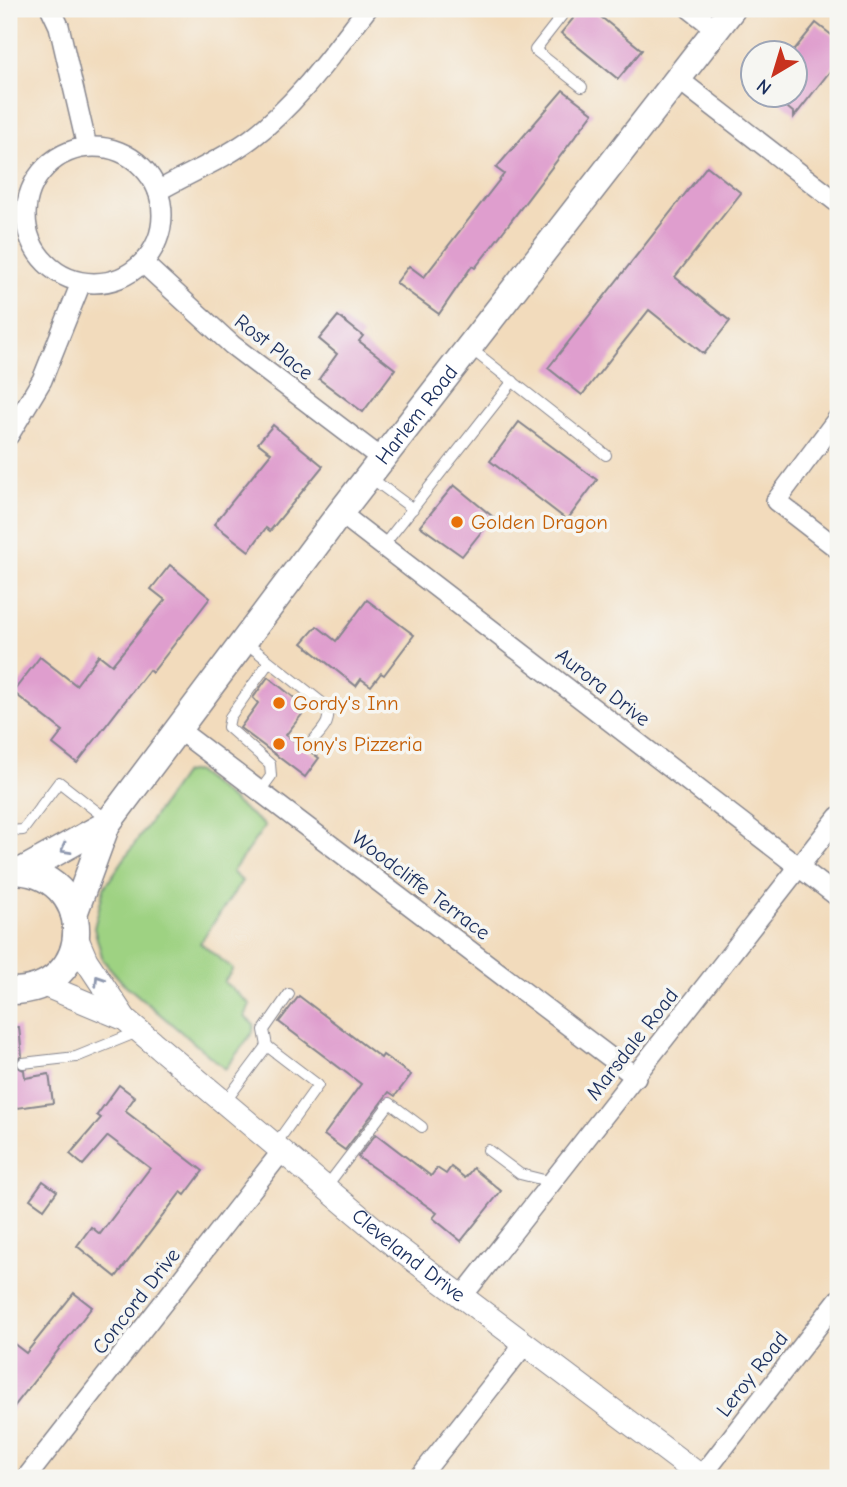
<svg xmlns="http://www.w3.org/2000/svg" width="847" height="1487" viewBox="0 0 847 1487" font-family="'Comic Neue',sans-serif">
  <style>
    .green { fill: #9ed282; stroke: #5c8070; stroke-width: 2 }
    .building { fill: #df9ece }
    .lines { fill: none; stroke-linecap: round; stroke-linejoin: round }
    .service-casing { stroke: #86858d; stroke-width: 12 }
    .minor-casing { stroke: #86858d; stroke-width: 22 }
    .tertiary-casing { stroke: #86858d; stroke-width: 25 }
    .secondary-casing { stroke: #86858d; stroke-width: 29 }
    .service { stroke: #fff; stroke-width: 10 }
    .minor { stroke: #fff; stroke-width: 19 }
    .tertiary { stroke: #fff; stroke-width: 23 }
    .secondary { stroke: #fff; stroke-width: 26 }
    .oneway { stroke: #8d97ae }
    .food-dot { fill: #e8710a; stroke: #f6f6f2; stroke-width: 2.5 }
    .labels { text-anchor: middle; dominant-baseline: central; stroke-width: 7; stroke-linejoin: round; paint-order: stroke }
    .street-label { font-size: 21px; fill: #1b2f5e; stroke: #f6f6f2 }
    .food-label { font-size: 21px; fill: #c56008; stroke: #f6f6f2; text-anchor: start }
  </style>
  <rect width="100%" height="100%" fill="#f6f6f2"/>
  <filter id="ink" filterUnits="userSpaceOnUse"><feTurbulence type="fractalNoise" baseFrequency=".0143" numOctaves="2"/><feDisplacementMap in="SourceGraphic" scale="14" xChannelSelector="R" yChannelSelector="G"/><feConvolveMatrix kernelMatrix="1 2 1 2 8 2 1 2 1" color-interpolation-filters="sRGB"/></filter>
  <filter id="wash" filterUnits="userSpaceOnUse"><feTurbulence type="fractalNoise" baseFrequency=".00686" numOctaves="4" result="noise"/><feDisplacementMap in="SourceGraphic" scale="28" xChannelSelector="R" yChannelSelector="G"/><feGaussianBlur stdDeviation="1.57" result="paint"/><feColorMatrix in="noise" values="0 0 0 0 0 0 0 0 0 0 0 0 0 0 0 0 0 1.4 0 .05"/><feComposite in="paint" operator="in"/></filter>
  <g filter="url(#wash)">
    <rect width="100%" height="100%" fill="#f2dbbc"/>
    <path class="green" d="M195,771L265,826L232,872L242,881L200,943L233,969L224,982L250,1004L245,1017L254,1025L253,1032L225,1069L122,982L103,960L94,928L104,888L184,773Z"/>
    <g id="blocks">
      <g class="building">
        <path d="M581,9H591L642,50L618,79L561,33Z"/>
        <path d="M816,23L838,40V61L794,117V113L771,94H794V50Z"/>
        <path d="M563,90L593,113L489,250L475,268L472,266L439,314L396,283L409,266L424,277L504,174L496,168Z"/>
        <path d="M707,166L741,193L675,277L730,321L704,354L649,310L582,395L548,368Z"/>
        <path d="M338,316L363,336L359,341L395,369L363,412L319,379L337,354L319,339Z"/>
        <path d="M519,422L597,480L567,520L490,461Z"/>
        <path d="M273,425L323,466L270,531L266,528L249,551L214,524L271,453L258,443Z"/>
        <path d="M454,485L493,517L462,556L420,526Z"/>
        <path d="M170,565L210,598L152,673L149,670L77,763L53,744L63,731L13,692L40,657L76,685L99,655L112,665L165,600L151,589Z"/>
        <path d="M367,600L414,635L384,675L381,673L371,686L361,679L356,686L302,643L317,626L336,641Z"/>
        <path d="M268,677L307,708L286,735L319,758L305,777L240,728L258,703L253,698Z"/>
        <path d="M299,996L381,1058L383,1055L411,1075L395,1096L389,1092L345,1150L324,1135L361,1084L279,1022Z"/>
        <path d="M9,1027H19L22,1056L17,1059V1067L24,1070L25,1078L49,1074L53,1103L9,1109Z"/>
        <path d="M119,1085L135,1097L125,1111L203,1171L185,1195L181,1192L116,1277L77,1246L91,1227L100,1234L150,1168L108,1136L83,1165L70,1154L101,1118L97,1115Z"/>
        <path d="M376,1134L431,1176L437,1168L446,1174L451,1167L465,1178L473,1168L501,1191L461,1241L433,1218L437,1213L358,1157Z"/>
        <path d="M43,1181L57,1191L44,1209L30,1199Z"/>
        <path d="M74,1293L92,1307L9,1413V1340L26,1353Z"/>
      </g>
    </g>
  </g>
  <g filter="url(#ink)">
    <use href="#blocks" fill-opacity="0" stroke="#86858d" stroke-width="2"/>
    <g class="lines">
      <g class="service-casing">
        <g id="service">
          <path d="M567,9L535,50L582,87"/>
          <path d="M470,348L606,455"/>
          <path d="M371,478L413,509"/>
          <path d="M383,546L513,381"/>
          <path d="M245,642L326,706C333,722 322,730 312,742"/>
          <path d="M260,791L271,776L270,764L228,727L230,717L269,662"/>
          <path d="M9,831L23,830L59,782L109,821"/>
          <path d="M267,1046L264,1030L289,994"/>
          <path d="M23,1063L76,1057L140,1031"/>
          <path d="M225,1102L267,1046L318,1085L275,1145"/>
          <path d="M488,1150L520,1174L552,1182"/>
          <path d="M326,1187L390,1103L422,1127"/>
        </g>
      </g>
      <g class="minor-casing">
        <g id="minor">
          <path d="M51,9L59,26L87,147"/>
          <path d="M690,9L716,29"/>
          <path d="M678,79L838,203"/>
          <circle cx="94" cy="215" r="68"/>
          <path d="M158,191C189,173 223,160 252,138C298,103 332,54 367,9"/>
          <path d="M143,263L232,345L382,459"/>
          <path d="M838,418L776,501L838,549"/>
          <path d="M9,435L42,380L81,283"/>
          <path d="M340,513L838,897"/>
          <path d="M179,730L636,1077"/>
          <path d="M461,1298L838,817"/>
          <path d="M701,1477L838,1300"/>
          <path d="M26,1478L282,1151"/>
          <path d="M419,1478L524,1345"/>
        </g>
      </g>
      <g class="tertiary-casing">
        <g id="tertiary">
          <path d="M77,939L86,960L125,1019"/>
          <path id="s1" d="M44,985L125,1019L395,1246L703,1478"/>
        </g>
      </g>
      <g class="secondary-casing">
        <g id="secondary">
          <path d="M9,871C98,869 99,993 9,991"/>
          <path d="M22,871L107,824"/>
          <path id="s2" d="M74,914L107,824L340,513L732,9"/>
        </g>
      </g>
      <use href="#service" class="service"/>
      <use href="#minor" class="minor"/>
      <use href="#tertiary" class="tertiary"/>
      <use href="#secondary" class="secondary"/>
    </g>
    <defs><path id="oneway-chevron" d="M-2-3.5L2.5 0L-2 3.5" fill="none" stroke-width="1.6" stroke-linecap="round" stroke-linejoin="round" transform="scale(1.75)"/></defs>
    <g class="oneway">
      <use href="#oneway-chevron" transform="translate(65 849) rotate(151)"/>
      <use href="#oneway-chevron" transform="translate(99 980) rotate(-123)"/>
    </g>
  </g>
  <g class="food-dot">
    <circle cx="457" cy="522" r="7"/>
    <circle cx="279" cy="703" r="7"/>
    <circle cx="279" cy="744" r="7"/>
  </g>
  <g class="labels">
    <g class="street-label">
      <text transform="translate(274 347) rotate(38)">Rost Place</text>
      <text stroke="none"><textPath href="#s2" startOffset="609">Harlem Road</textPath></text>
      <text transform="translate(603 687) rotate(38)">Aurora Drive</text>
      <text transform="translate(421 885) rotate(37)">Woodcliffe Terrace</text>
      <text transform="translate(632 1044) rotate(-52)">Marsdale Road</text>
      <text stroke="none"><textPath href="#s1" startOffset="457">Cleveland Drive</textPath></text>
      <text transform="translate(136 1301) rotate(-52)">Concord Drive</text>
      <text transform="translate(752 1374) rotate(-52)">Leroy Road</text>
    </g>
    <g class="food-label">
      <text x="471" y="522">Golden Dragon</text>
      <text x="293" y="703">Gordy's Inn</text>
      <text x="293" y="744">Tony's Pizzeria</text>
    </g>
  </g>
  <rect width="847" height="1487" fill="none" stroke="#f6f6f2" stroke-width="35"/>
  <g transform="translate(774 74) rotate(218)"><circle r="33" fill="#f6f6f2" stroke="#9ea6b7" stroke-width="2"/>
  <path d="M0-5L12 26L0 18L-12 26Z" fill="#c8321e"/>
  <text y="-10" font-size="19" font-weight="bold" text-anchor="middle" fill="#1b2f5e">N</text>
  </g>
</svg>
